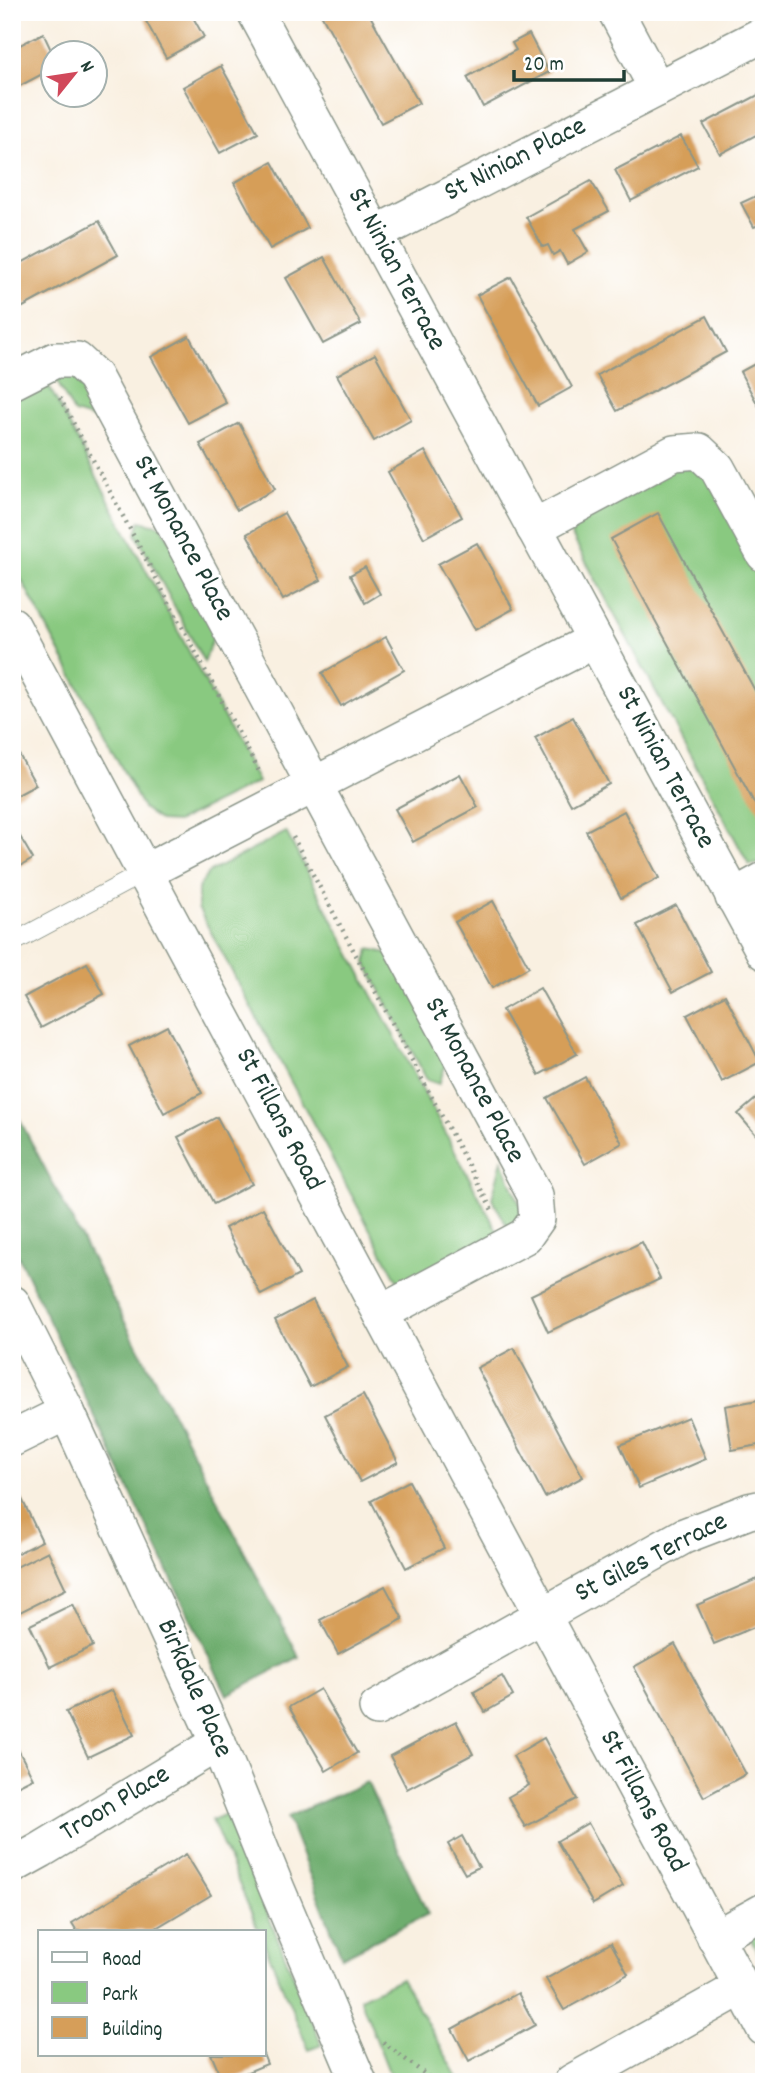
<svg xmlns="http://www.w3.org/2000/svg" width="776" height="2094" viewBox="0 0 776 2094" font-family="Dekko,sans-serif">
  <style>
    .green { fill: #89c980; stroke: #54835a; stroke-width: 2 }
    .forest { fill: #6ead6e; stroke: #467551; stroke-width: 2 }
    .building { fill: #d69e59 }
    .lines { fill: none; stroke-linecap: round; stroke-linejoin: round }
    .lane-casing { stroke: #8c968a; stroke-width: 20 }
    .street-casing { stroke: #8c968a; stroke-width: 38 }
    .path { stroke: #8c968a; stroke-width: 4.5; stroke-dasharray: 2 5; stroke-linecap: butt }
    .lane { stroke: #fff; stroke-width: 18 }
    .street { stroke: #fff; stroke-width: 35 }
    .labels { text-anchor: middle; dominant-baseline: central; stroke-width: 6; stroke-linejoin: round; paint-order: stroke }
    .street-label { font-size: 28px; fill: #1f3d34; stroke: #fff }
  </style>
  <rect width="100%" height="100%" fill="#fff"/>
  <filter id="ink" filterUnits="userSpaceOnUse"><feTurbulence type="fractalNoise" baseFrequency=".0143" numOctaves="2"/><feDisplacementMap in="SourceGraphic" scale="14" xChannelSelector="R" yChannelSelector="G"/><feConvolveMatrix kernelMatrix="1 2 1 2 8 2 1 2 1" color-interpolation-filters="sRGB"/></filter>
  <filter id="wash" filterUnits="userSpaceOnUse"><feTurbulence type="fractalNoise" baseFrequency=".00686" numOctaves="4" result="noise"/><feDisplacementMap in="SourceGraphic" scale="28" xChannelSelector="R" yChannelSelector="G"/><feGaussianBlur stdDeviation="1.57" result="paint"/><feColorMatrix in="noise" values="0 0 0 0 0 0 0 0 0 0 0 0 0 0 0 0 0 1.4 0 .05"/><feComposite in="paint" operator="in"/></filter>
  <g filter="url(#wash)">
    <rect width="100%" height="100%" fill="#f9f0e1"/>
    <g class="green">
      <path d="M71,372L106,423L74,413L53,374Z"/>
      <path d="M45,379L258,782L177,822L160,821L143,808L12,562V396Z"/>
      <path d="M680,462L707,475L764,580V863L749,865L569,530L576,519Z"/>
      <path d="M140,521L162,526L217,627L204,662L136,534Z"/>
      <path d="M286,832L500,1236L412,1282H398L198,908V889L208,873Z"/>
      <path d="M369,949L392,954L448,1058L439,1084L427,1080L366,963Z"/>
      <path d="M502,1160L525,1217L510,1231L492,1198Z"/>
      <path d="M226,1814L322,2045L309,2050L264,1943V1931H259L212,1820Z"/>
      <path d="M764,1926V1964L748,1934Z"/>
      <path d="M401,1978L461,2082H393L360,1998Z"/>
    </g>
    <g class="forest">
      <path d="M12,1105L299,1657L227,1695L12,1243Z"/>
      <path d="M367,1782L428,1914L342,1957L287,1817Z"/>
    </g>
    <g id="blocks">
      <g class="building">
        <path d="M141,12H190L204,37L166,58Z"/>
        <path d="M320,12H368L419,103L381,123Z"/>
        <path d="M43,33L52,52V69L12,90V49Z"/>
        <path d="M529,34L549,72L483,107L467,77L516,50L512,43Z"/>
        <path d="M221,66L258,133L220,153L183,87Z"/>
        <path d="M764,92V131L720,154L703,124Z"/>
        <path d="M681,136L698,166L631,201L615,170Z"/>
        <path d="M272,162L308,228L270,249L234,183Z"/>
        <path d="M591,181L609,211L575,229L588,252L567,264L560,251L553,255L548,245L543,247L526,217Z"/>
        <path d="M756,196L764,212V223L754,227L741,203Z"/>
        <path d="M99,221L118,255L12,313V268Z"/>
        <path d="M324,257L361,324L323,344L286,278Z"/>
        <path d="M511,277L572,387L538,406L477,295Z"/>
        <path d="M707,316L726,352L617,411L597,375Z"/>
        <path d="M189,336L226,403L188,423L151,357Z"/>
        <path d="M375,354L411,420L374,441L337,375Z"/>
        <path d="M764,359V416L740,372Z"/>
        <path d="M239,423L275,489L237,510L200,444Z"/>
        <path d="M425,451L462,517L424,538L388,472Z"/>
        <path d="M284,513L321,580L283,600L247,534Z"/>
        <path d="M658,513L764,707V821L611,539Z"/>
        <path d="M477,543L513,609L475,630L438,564Z"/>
        <path d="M365,567L380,594L365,603L350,575Z"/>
        <path d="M386,637L404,670L341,706L322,673Z"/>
        <path d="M573,717L609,784L571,805L535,738Z"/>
        <path d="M12,742L36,785L12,798Z"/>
        <path d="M460,774L478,807L413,842L395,809Z"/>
        <path d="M624,811L659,878L621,898L586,831Z"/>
        <path d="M15,828L33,859L12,871V830Z"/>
        <path d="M493,901L529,967L492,988L455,922Z"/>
        <path d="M676,905L711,972L673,992L637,925Z"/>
        <path d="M87,963L104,994L41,1028L24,997Z"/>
        <path d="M540,988L577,1054L539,1075L502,1010Z"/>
        <path d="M725,995L760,1062L722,1082L687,1015Z"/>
        <path d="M167,1026L202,1093L164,1113L129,1046Z"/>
        <path d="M585,1077L622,1143L585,1164L547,1098Z"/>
        <path d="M764,1092V1144L738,1114Z"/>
        <path d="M217,1117L252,1184L214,1204L178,1137Z"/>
        <path d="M263,1208L299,1275L261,1295L225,1228Z"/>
        <path d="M642,1242L660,1279L548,1332L531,1295Z"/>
        <path d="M313,1300L348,1367L310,1387L275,1320Z"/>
        <path d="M514,1348L583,1477L545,1497L477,1368Z"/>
        <path d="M363,1395L398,1462L360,1482L325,1415Z"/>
        <path d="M764,1399V1444L732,1450L725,1406Z"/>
        <path d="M688,1417L706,1459L639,1488L620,1445Z"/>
        <path d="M409,1481L444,1548L406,1568L371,1501Z"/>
        <path d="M21,1497L42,1541L12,1556V1502Z"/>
        <path d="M48,1551L66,1589L12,1616V1569Z"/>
        <path d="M764,1576V1623L714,1644L697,1605Z"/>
        <path d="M385,1586L403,1619L338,1654L320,1620Z"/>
        <path d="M73,1604L93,1646L50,1667L30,1625Z"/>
        <path d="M675,1644L746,1774L704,1797L634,1667Z"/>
        <path d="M502,1676L513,1696L485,1712L474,1692Z"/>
        <path d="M320,1689L357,1753L326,1771L289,1707Z"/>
        <path d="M112,1690L134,1735L88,1757L66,1712Z"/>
        <path d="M456,1721L473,1754L407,1789L390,1756Z"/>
        <path d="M12,1738L33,1778L15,1787L18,1792L12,1795Z"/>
        <path d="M544,1738L577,1799L525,1827L508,1797L529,1785L513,1756Z"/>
        <path d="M588,1823L623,1886L593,1904L557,1841Z"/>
        <path d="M462,1836L479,1867L465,1874L448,1844Z"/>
        <path d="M186,1854L211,1895L151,1931H77L72,1923Z"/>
        <path d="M611,1943L628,1974L564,2010L546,1979Z"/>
        <path d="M518,1993L535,2025L469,2061L452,2029Z"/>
        <path d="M211,2054H263L267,2064L223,2082Z"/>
      </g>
    </g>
  </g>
  <g filter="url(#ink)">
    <use href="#blocks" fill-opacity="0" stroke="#8c968a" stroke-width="2"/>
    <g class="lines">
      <g class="lane-casing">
        <path id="lane" d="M12,943L145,872"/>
      </g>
      <g class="street-casing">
        <g id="street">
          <path d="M255,12L764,952"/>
          <path d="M616,12L657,89"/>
          <path d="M375,234L764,34"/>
          <path d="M12,382L55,360H77L94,376L535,1195L537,1219L525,1236L381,1313"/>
          <path d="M534,528L674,453L699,451L717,468L764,554"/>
          <path d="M12,625L764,2028"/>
          <path d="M145,872L595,640"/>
          <path d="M733,897L764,880"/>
          <path d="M12,1303L67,1412L218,1743L277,1889L359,2082"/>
          <path d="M12,1439L67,1412"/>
          <path d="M377,1708L684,1536L749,1511L764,1508"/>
          <path d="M12,1866L41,1850L218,1743"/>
          <path d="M715,1938L764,1911"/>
          <path d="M572,2082L742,1987"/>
        </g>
      </g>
      <g class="path">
        <path d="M60,398L260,773"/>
        <path d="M293,837L493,1212"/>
        <path d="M383,2042L435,2082"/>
      </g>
      <use href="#lane" class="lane"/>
      <use href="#street" class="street"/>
    </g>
  </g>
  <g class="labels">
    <g class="street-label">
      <text transform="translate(516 161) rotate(-27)">St Ninian Place</text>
      <text transform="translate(395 270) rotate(62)">St Ninian Terrace</text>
      <text transform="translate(182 539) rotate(62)">St Monance Place</text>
      <text transform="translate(664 768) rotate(62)">St Ninian Terrace</text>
      <text transform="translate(473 1081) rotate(62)">St Monance Place</text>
      <text transform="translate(278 1120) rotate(62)">St Fillans Road</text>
      <text transform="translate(652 1559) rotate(-27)">St Giles Terrace</text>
      <text transform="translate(193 1689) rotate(66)">Birkdale Place</text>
      <text transform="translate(642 1802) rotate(62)">St Fillans Road</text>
      <text transform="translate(116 1805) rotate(-31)">Troon Place</text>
    </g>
  </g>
  <rect width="776" height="2094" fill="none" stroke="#fff" stroke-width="42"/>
  <rect x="38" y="1930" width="228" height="126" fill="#ffffff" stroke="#a5b1ae" stroke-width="2"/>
  <rect x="52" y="1952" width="35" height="10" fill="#ffffff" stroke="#a5b1ae" stroke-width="2"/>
  <text x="102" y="1965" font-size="21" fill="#1f3d34">Road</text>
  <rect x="52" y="1982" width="35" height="21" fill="#89c980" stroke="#a5b1ae" stroke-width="2"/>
  <text x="102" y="2000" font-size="21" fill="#1f3d34">Park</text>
  <rect x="52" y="2017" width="35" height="21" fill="#d69e59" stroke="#a5b1ae" stroke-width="2"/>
  <text x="102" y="2035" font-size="21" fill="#1f3d34">Building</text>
  <g transform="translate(74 74) rotate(60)"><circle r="33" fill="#ffffff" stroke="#a5b1ae" stroke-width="2"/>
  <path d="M0-5L12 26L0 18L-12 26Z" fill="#d1495b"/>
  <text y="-10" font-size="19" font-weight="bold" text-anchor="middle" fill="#1f3d34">N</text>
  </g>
  <path d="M514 70v10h110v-10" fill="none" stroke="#1f3d34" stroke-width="3.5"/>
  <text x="524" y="70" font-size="21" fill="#1f3d34" stroke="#ffffff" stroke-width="5" paint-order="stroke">20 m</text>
</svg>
